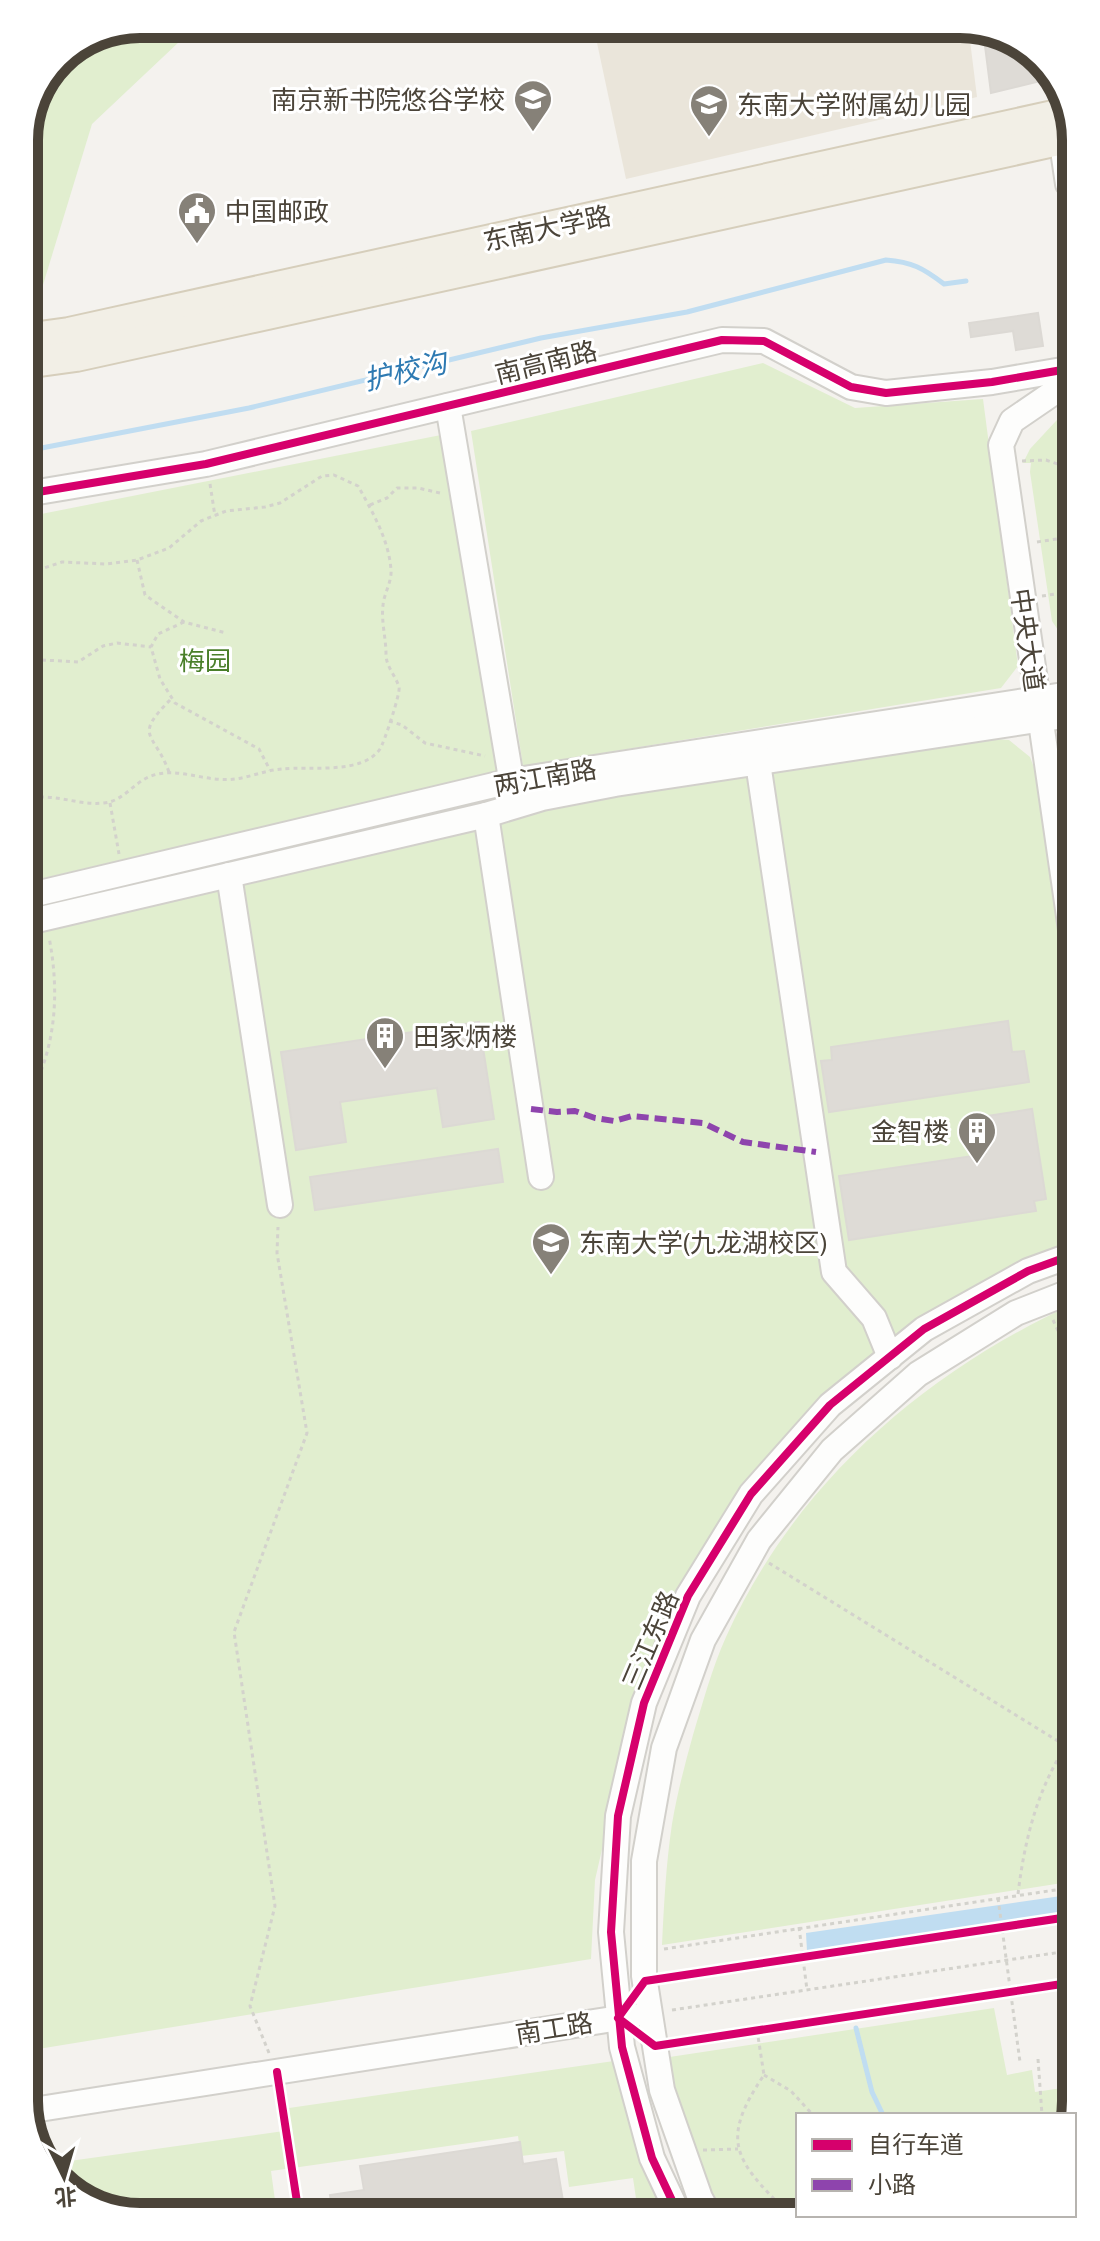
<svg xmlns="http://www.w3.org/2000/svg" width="1100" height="2241" viewBox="0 0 1100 2241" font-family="'Archivo Narrow','Noto Sans SC',sans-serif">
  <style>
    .education { fill: #eae5da }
    .green { fill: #e1eecf }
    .water { fill: #c0ddf1 }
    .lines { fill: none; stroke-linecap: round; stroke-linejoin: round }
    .stream { stroke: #c0ddf1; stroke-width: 5 }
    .building { fill: #dedbd6; stroke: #dcd9d4; stroke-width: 2 }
    .minor-casing { stroke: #d2d0cb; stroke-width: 28 }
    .major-casing { stroke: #d6cebb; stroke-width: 34 }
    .path { stroke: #d3d2cc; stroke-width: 3; stroke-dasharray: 4 4; stroke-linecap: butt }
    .minor { stroke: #fdfdfc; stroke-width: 24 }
    .major { stroke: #f2efe6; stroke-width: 30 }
    .quiet { stroke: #8e44ad; stroke-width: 6; stroke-dasharray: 12 6; stroke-linecap: butt }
    .cycleway-casing { stroke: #fff; stroke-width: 13 }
    .cycleway { stroke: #d6006c; stroke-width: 8 }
    .labels { text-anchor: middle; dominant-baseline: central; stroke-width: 6; stroke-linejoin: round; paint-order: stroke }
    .poi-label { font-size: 26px; fill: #4b4439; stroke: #fff; text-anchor: start }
    .street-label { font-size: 26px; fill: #4b4439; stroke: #fff }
    .park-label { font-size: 26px; fill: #4a7f2a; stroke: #fff }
    .water-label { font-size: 28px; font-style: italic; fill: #2e7ab2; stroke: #fff }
    .rim { fill: none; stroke: #4b4439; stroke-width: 10 }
  </style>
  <rect width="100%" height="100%" fill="#f4f2ee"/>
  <path class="education" d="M593,24H968L977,97L626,179Z"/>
  <g class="green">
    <path d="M140,24H198L92,124L39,298L25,301L24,133L58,58Z"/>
    <path d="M763,363L855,408L983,399L1018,666L1001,688L523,766L471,431Z"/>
    <path d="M1069,407L1070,639L1062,636L1052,621L1030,472L1031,463H1023L1030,449Z"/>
    <path d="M446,434L500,771L27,882L26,517Z"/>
    <path d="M982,738L1009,740L1030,757L1042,789L1071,984L1072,1241L1030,1260L872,1357L701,1564L613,1801L595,1880L591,1959L32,2050L28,929L547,806Z"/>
    <path d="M1073,1304L1075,1881L662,1945C664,1904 666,1864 672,1824C677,1794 685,1764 693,1735C703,1702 712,1668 726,1637C794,1485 923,1373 1073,1304Z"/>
    <path d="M994,2008L1007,2075L1032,2070L1035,2092L1069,2087L1072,2115H798V2210L714,2211L663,2058Z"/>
    <path d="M614,2061L665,2212H638L633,2178L569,2187L564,2151L521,2156L518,2136L271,2171L277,2215L133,2217L75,2197L48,2164L291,2130L289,2108Z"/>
  </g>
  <path class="water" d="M1075,1894V1912L807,1951L806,1933Z"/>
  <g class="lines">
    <g class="stream">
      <path d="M26,451L249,408L541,338L687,312L886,260C912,262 923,268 944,284L966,281"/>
      <path d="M856,2028L872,2092L883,2115"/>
    </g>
  </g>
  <g class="building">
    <path d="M983,30L1030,48L1053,78L991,93Z"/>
    <path d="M1038,313L1043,346L1016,350L1013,331L971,337L969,323Z"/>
    <path d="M1008,1021L1012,1052L1024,1051L1029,1082L829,1112L821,1061L832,1060L831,1047Z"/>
    <path d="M479,1022L494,1119L443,1127L437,1088L340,1102L346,1142L296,1150L281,1052Z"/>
    <path d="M1032,1109L1046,1199L1034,1201L1036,1211L849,1240L839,1176L986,1154L980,1117Z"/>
    <path d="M498,1149L503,1182L315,1210L310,1177Z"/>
    <path d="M520,2142L523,2164L556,2159L565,2213L333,2215L330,2195L364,2190L360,2166Z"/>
  </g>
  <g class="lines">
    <g class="minor-casing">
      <g id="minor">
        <path d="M1059,123L1068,184"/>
        <path d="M1069,382L1012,421L1001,445L1071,930"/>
        <path d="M448,406L514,796"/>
        <path d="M26,494L206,464L722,340L764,341L851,387L886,393L992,382L1068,369"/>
        <path d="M748,750L758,763L834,1272L874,1318L890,1357"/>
        <path d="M486,815L541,1177"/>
        <path d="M229,875L280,1205"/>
        <path d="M27,896L511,781L1070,694"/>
        <path d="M28,922L486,815L542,798L615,784L1070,715"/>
        <path d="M33,2110L632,2016"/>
        <path d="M677,2211L652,2158L622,2047L611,1932L618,1816L630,1764L644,1703L688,1596L751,1494L830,1405L924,1329L1028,1271L1072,1255"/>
        <path d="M707,2211L700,2198L662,2090L655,2046L644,1976V1861L664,1748L703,1640L759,1540L832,1450L918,1374L1016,1313L1072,1291"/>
      </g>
    </g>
    <g class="major-casing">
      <g id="major">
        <path d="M25,339L69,333L1067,113"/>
        <path d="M25,363L76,356L1067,138"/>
      </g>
    </g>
    <g class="path">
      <path d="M1022,461L1046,460L1069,468"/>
      <path d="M210,484L215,516"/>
      <path d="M370,505L387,498L397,488H418L440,493"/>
      <path d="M1037,542L1069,537"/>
      <path d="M137,560L145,595L184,622L226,633"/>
      <path d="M26,581L29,576L44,568L62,562L106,564L137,560L169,548L201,521L226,511L265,507L280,503L322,476L334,475L358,486C372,511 389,540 391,570C392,581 384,594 383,605C381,621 386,638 386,654C386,667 395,674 399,687C401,692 384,743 380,749C362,775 309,766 282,769C266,770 251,777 235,779C207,783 177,766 151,776C134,782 124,801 104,803C77,806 54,792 27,799"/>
      <path d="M1042,596L1069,592"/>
      <path d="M184,622L158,634L151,647L160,679L175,703L259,749L270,770"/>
      <path d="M26,659L78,662L103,646L117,643L151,647"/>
      <path d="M389,721L402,725L425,743L485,756"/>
      <path d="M169,772C154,731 132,738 172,698"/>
      <path d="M110,803L119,854"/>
      <path d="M28,1100C56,1048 60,994 49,937"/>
      <path d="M1053,1320L1073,1363"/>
      <path d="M769,1563L1066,1746"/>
      <path d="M1018,1894C1025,1836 1039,1782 1074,1734"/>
      <path d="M998,1898L1020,2062"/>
      <path d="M799,1927L807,1990"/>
      <path d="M664,1949L1075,1887"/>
      <path d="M672,2010L1075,1950"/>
      <path d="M757,2030L764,2075C720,2140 734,2159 785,2210"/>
      <path d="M269,2053L250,2006L275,1906L234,1632L307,1433L277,1253L278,1227"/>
      <path d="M1038,2059L1042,2115"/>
      <path d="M764,2075L791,2091L813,2115"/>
      <path d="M703,2150L738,2149"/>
      <path d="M781,2206L798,2204"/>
      <path d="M327,2215L333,2214"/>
    </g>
    <use href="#minor" class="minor"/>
    <use href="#major" class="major"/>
    <path class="quiet" d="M531,1109L557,1112L575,1111L595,1118L614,1121L632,1116L703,1123L743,1142L816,1152"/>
    <g class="cycleway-casing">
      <g id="cycleway">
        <path d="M26,494L206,464L722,340L764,341L851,387L886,393L992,382L1068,369"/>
        <path d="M1075,1916L645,1981L618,2018L655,2046L1075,1982"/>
        <path d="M277,2072L299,2215"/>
        <path d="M677,2211L652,2158L622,2047L611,1932L618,1816L630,1764L644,1703L688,1596L751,1494L830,1405L924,1329L1028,1271L1072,1255"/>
      </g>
    </g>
    <use href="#cycleway" class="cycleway"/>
  </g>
  <defs>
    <g id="school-pin" transform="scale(2)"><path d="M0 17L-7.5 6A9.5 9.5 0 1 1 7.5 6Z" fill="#868178" stroke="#fff"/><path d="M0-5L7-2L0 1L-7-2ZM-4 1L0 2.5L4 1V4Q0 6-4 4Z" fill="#fff"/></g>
    <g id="civic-pin" transform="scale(2)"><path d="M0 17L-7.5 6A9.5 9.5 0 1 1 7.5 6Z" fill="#868178" stroke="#fff"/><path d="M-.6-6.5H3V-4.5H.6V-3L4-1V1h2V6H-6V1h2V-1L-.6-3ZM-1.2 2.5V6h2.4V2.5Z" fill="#fff"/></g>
    <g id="building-pin" transform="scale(2)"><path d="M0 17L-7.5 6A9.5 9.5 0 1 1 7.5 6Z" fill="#868178" stroke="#fff"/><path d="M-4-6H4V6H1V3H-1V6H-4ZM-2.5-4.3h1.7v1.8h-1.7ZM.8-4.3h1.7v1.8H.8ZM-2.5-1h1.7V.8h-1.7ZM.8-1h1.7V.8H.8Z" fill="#fff"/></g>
    <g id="university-pin" transform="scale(2)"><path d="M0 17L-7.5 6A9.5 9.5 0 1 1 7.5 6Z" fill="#868178" stroke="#fff"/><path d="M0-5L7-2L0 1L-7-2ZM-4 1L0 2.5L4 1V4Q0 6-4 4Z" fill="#fff"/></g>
  </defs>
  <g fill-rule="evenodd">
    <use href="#school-pin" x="533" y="99"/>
    <use href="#school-pin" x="709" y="104"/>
    <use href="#civic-pin" x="197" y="211"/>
    <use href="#building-pin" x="385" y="1036"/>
    <use href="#building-pin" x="977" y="1131"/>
    <use href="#university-pin" x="551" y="1242"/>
  </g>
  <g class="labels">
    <g class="poi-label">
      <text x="505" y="99" text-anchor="end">南京新书院悠谷学校</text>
      <text x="737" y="104">东南大学附属幼儿园</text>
      <text x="225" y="211">中国邮政</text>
      <text x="413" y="1036">田家炳楼</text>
      <text x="949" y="1131" text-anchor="end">金智楼</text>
      <text x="579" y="1242">东南大学(九龙湖校区)</text>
    </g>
    <g class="street-label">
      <text transform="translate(547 228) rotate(-12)">东南大学路</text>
      <text transform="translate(546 362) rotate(-14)">南高南路</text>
      <text transform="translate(1028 640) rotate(82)">中央大道</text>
      <text transform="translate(545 777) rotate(-10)">两江南路</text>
      <text transform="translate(650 1640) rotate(-67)">三江东路</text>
      <text transform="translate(554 2028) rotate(-9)">南工路</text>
    </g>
    <g class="park-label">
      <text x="205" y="660">梅园</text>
    </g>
    <g class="water-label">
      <text transform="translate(405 371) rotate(-13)">护校沟</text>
    </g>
  </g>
  <path d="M0 0H1100V2241H0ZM140 38H960A102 102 0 0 1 1062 140V2101A102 102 0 0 1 960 2203H140A102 102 0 0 1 38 2101V140A102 102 0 0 1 140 38Z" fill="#fff" fill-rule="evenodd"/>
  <path class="rim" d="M140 38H960A102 102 0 0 1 1062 140V2101A102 102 0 0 1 960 2203H140A102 102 0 0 1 38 2101V140A102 102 0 0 1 140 38Z"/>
  <rect x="796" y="2113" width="280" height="104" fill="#ffffff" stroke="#b7b4b0" stroke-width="2"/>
  <rect x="812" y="2139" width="40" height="12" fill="#d6006c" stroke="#b7b4b0" stroke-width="2"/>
  <text x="868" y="2153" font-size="24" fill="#4b4439">自行车道</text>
  <rect x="812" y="2179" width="40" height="12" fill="#8e44ad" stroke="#b7b4b0" stroke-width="2"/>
  <text x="868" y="2193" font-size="24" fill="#4b4439">小路</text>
  <g transform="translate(64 2177) rotate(175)" stroke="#ffffff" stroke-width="6" paint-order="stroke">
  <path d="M0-6L14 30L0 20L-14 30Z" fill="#4b4439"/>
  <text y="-12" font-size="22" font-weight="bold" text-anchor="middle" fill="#4b4439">北</text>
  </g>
</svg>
